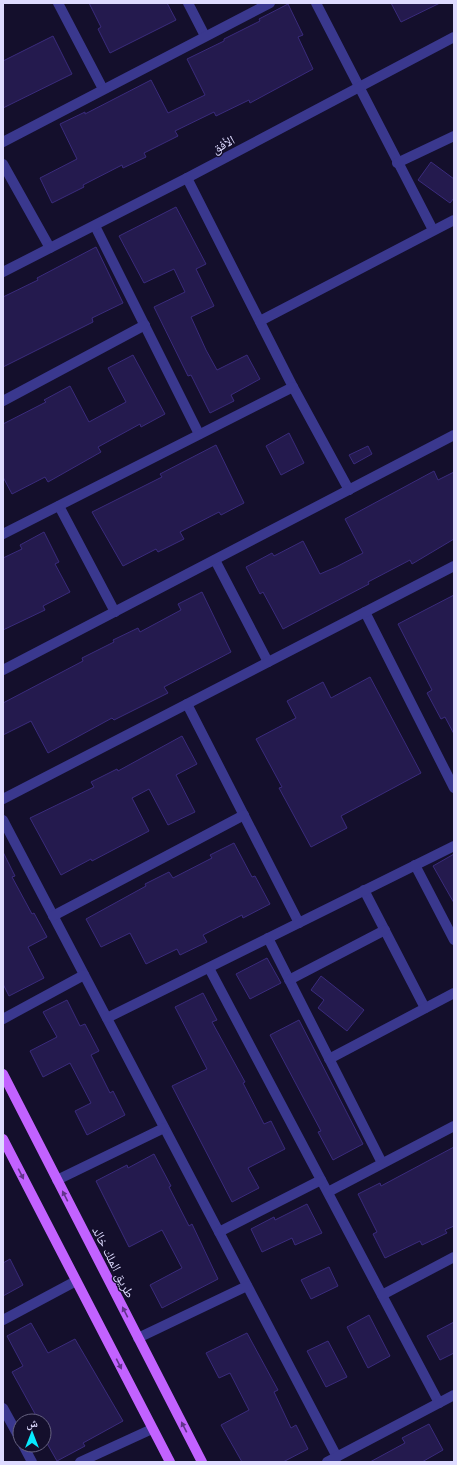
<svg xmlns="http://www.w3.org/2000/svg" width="457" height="1465" viewBox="0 0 457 1465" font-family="'Noto Sans','Noto Naskh Arabic',sans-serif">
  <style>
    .building { fill: #241a4e; stroke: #3a2b7c }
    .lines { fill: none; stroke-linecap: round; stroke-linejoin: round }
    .minor { stroke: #3a388e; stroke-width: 10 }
    .major { stroke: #c262ff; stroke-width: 10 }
    .oneway { fill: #62348b }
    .labels { text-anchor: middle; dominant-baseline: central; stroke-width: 3; stroke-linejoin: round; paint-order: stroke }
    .street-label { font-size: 13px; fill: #dedbff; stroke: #140f2c }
  </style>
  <rect width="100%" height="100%" fill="#140f2c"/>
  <g class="building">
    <path d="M89,3H167L176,20L110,53L98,29L101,27Z"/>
    <path d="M391,3H440L401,22Z"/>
    <path d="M288,4L303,35L298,37L313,69L250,103L249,100L216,116L214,112L175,131L178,136L144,153L146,157L123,168L122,165L83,185L84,187L52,203L40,178L77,159L60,124L85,112V114L151,80L168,113L205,95L187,59L224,41V39L260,21L259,19Z"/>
    <path d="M53,36L72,74L3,108V61Z"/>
    <path d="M431,162L454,179V198L450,203L418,180Z"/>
    <path d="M176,207L206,264L196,269L214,306L191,317L206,350L217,370L247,355L260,379L231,395L234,401L210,413L191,375L188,376L154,307L185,292L174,269L144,283L119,236Z"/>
    <path d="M96,247L123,303L92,318L93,322L3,367V297L38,280L37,278Z"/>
    <path d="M133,355L165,414L141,427L140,424L98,447L101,452L48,482L45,477L12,494L3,477V424L46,402L44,400L70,386L89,422L126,402L108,368Z"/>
    <path d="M289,433L304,463L281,475L266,446Z"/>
    <path d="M216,445L244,503L221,515L219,512L180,532L184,539L158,552L156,549L123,566L92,512L162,477L160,474Z"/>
    <path d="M368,446L372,454L354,464L349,455Z"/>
    <path d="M434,471L438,480L454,472V539L412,564L410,560L368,582L369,584L283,629L263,592L260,594L246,567L272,553L274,556L303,541L320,574L336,567L363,553L345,519Z"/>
    <path d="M44,532L59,562L55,564L70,592L43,606L45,610L3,630V558L22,549L20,545Z"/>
    <path d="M202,592L231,652L164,687L168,693L114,720L112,718L48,753L31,721L3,735V703L83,661L82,658L114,642L113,640L138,628L140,632L181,610L178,604Z"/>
    <path d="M454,595V734L445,717L441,719L427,693L432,690L398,624Z"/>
    <path d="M370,677L421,773L341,816L347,828L311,847L279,788L282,787L256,739L296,718L287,701L323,682L331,698Z"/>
    <path d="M182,736L197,764L176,775L195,812L168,825L149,789L132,798L149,831L92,861L91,859L61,875L30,818L94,787L91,782L117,769L118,771Z"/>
    <path d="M234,843L252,877L255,876L270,904L243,918L242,915L203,935L207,942L180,955L177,949L146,964L130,933L101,947L86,919L146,886L145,884L169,872L173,878L212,858L210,855Z"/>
    <path d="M3,852L15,876L12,877L32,914L34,913L47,937L28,947L44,978L9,996L3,984Z"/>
    <path d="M454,854V903L433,866Z"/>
    <path d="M267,958L281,983L250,999L236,974Z"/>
    <path d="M321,976L364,1010L347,1031L318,1008L324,1000L311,990Z"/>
    <path d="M203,993L217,1020L212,1022L245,1082L243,1083L264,1124L271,1121L285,1149L248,1168L259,1188L232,1202L172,1086L207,1069L175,1007Z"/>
    <path d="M67,1000L80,1026L85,1024L99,1051L91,1055L110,1093L113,1091L125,1115L87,1135L75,1111L91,1103L70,1063L43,1077L30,1051L57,1037L43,1012Z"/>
    <path d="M299,1020L363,1144L333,1160L318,1132L321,1131L270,1035Z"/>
    <path d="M454,1147V1226L445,1230L447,1233L422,1245L420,1241L385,1258L373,1234L377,1232L358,1194L380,1183L381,1186Z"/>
    <path d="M154,1154L171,1186L169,1187L189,1226L192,1224L218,1279L162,1308L150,1285L182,1268L162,1230L129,1247L96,1181L127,1165L128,1168Z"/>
    <path d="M307,1204L322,1233L295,1245L292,1238L262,1252L251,1229L274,1217L275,1220Z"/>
    <path d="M10,1259L23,1285L3,1296V1263Z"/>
    <path d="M329,1267L338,1286L311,1299L301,1280Z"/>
    <path d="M369,1315L390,1356L368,1368L347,1327Z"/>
    <path d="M454,1322V1353L440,1360L427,1336Z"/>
    <path d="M31,1323L48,1353L75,1339L123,1421L83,1443L85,1446L57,1461L44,1438V1421H39L12,1372L23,1366L7,1336Z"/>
    <path d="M247,1333L278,1390L274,1392L291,1428L296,1425L308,1449L283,1462H242L221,1425L249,1410L230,1373L219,1378L206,1353Z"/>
    <path d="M328,1341L347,1377L326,1387L307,1351Z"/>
    <path d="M429,1424L443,1450L422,1462H370L405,1443L402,1438Z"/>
  </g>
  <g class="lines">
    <g class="minor">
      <path d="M58,3L103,89"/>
      <path d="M188,3L205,36"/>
      <path d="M316,3L433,230"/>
      <path d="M3,142L270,3"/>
      <path d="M397,163L454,136"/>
      <path d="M3,164L50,248"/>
      <path d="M187,178L293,387L349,490"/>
      <path d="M95,226L199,434"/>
      <path d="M3,272L187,178L454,37"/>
      <path d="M260,321L454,220"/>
      <path d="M3,401L145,325"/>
      <path d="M59,506L115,612"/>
      <path d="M3,534L293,387"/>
      <path d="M215,560L268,662"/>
      <path d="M365,612L454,788"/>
      <path d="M3,670L454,435"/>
      <path d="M187,704L299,923"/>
      <path d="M3,799L454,566"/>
      <path d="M3,820L337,1457"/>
      <path d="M415,865L454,940"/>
      <path d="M364,890L425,1008"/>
      <path d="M53,916L244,815"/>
      <path d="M268,938L382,1163"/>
      <path d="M209,968L439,1403"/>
      <path d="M289,980L385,930"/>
      <path d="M107,1018L454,846"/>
      <path d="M3,1019L84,975"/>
      <path d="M329,1059L454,993"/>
      <path d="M57,1180L164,1128"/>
      <path d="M328,1192L454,1126"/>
      <path d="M219,1232L321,1180"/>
      <path d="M382,1295L454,1257"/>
      <path d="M3,1320L76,1281"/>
      <path d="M138,1338L247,1286"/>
      <path d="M3,1408L20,1439"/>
      <path d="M23,1445L32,1462"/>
      <path d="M80,1462L152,1429"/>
      <path d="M327,1462L454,1395"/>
    </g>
    <g class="major">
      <path d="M3,1074L202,1462"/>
      <path d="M3,1139L170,1462"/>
    </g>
  </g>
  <defs><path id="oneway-solid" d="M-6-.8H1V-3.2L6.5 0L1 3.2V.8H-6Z"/></defs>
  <g class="oneway">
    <use href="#oneway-solid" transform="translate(21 1174) rotate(63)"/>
    <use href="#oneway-solid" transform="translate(65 1196) rotate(-117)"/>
    <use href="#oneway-solid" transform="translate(125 1312) rotate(-117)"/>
    <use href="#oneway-solid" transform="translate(119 1364) rotate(63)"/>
    <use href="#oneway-solid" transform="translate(184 1427) rotate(-117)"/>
  </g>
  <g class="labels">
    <g class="street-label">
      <text transform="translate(223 144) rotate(-28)">الأفق</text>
      <text transform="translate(114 1262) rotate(63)">طريق الملك خالد</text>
    </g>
  </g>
  <rect width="457" height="1465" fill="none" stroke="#dedbff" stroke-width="8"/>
  <g transform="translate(32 1433)"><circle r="19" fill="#140f2c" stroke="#656180"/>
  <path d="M0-3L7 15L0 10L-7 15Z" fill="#07eaff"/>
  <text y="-6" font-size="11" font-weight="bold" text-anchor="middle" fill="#dedbff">ش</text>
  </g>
</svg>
